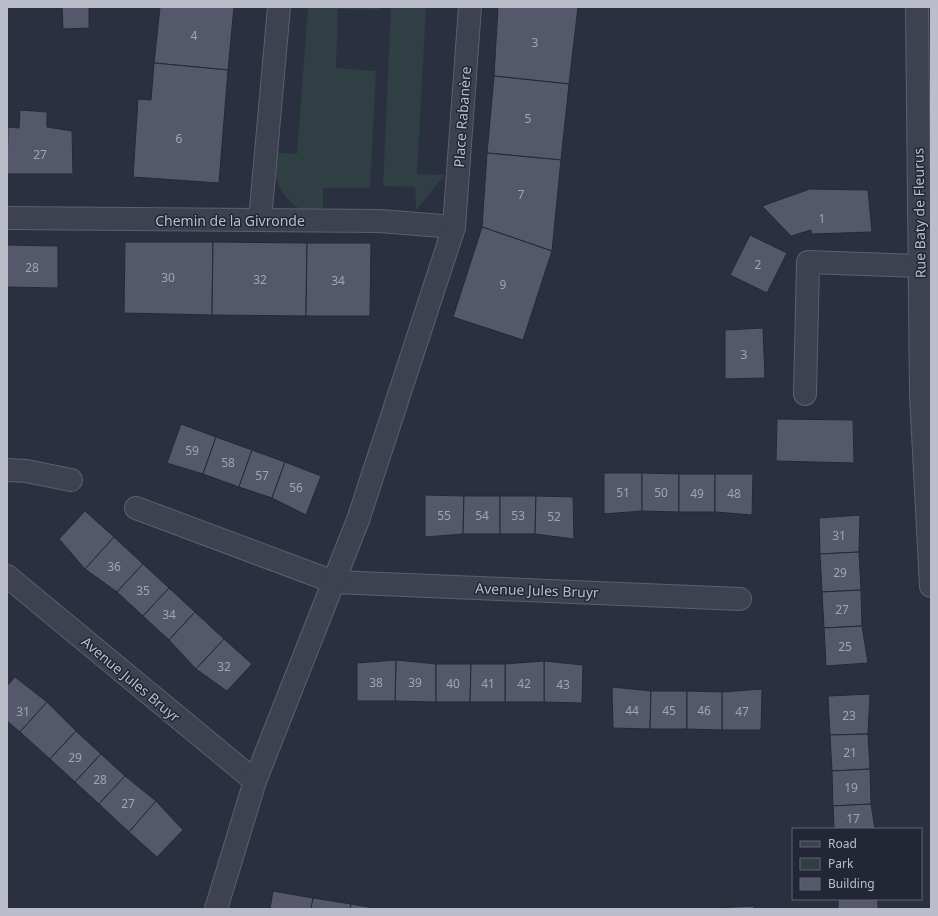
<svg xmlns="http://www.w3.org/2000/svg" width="938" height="916" viewBox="0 0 938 916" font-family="'Noto Sans',sans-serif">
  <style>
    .green { fill: #2f3f44 }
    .building { fill: #54586a; stroke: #252937 }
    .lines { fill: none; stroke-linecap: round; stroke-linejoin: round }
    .minor-casing { stroke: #5c606d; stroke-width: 24 }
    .tertiary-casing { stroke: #5c606d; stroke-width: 24 }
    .minor { stroke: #3e4250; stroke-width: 22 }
    .tertiary { stroke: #3e4250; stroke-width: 22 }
    .labels { text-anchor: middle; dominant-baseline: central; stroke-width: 3; stroke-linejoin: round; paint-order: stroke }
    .number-label { font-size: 12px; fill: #a1a4b2 }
    .street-label { font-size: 14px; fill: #bbbeca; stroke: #232735 }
  </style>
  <rect width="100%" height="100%" fill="#2a303f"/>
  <g class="green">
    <path d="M308,7H380V10L338,9L336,68L376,71L370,188H323V212C317,211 307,211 301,209C279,199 274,173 270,152L297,154Z"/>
    <path d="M391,7H426L417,174L445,175L416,210L415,187L383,186Z"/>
  </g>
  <g class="building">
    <path d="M62,7H89V28L63,29Z"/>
    <path d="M160,7H234L228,70L154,63Z"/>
    <path d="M498,7H578L569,84L494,76Z"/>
    <path d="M154,63L228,70L219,183L133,177L138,99L151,100Z"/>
    <path d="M494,76L569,84L561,160L487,153Z"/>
    <path d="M20,110L47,112V127L72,131L73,174H7L8,127L19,128Z"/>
    <path d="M487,153L561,160L552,251L482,227Z"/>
    <path d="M810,189L868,190L872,232L811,234V230L791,236L762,206Z"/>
    <path d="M482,227L552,251L523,340L453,317Z"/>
    <path d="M750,235L787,253L767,293L730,275Z"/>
    <path d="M125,242H213L212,315L124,313Z"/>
    <path d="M213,242L307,243L306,316L212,315Z"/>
    <path d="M307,243H371L370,316H306Z"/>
    <path d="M7,245L58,246V288L7,287Z"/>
    <path d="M763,328L765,378L725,379V330Z"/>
    <path d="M777,419L853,420L854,463L776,461Z"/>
    <path d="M181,424L216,437L203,474L167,463Z"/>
    <path d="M216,437L252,450L239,487L203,474Z"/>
    <path d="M252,450L285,462L272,498L239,487Z"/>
    <path d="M285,462L321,476L306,515L272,498Z"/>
    <path d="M604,473H642V511L604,514Z"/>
    <path d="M642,473L679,474V512L642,511Z"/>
    <rect x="679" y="474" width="36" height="38"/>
    <path d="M715,474H753L752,515L715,512Z"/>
    <path d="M425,495L464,496L463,534L425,537Z"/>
    <path d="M464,496H500V534H463Z"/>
    <path d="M500,496H536L535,534H500Z"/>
    <path d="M536,496L573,497L574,539L535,534Z"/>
    <path d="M85,511L114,537L85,569L59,539Z"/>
    <path d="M860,515L859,552L820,554L819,518Z"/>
    <path d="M114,537L143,564L117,592L85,569Z"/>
    <path d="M859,552L861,590L822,592L820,554Z"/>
    <path d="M143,564L169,588L143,616L117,592Z"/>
    <path d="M169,588L195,612L169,640L143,616Z"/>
    <path d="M861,590L862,626L824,628L822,592Z"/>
    <path d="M195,612L224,639L196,669L169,640Z"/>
    <path d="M862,626L868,663L826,666L824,628Z"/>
    <path d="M224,639L252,664L227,691L196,669Z"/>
    <path d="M396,660L436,664V702L395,701Z"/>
    <path d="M396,660L395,701H357V663Z"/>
    <path d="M544,661L583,665L582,703L544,702Z"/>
    <path d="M544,661V702H505V664Z"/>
    <path d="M436,664H471L470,702H436Z"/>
    <path d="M471,664H505V702H470Z"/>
    <path d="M15,677L47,702L20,732L7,721V686Z"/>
    <path d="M612,687L651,691L650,729L613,728Z"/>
    <path d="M762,689L761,730H722V692Z"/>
    <path d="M651,691H687V729H650Z"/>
    <path d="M687,691L722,692V730L687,729Z"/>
    <path d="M870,694L868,734L830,735L828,696Z"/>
    <path d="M47,702L76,731L50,759L20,732Z"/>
    <path d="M76,731L101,754L75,782L50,759Z"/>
    <path d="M868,734L870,769L832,771L830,735Z"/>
    <path d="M101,754L125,776L99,804L75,782Z"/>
    <path d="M870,769L871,804L833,806L832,771Z"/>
    <path d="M125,776L156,801L129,832L99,804Z"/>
    <path d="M156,801L183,830L157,857L129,832Z"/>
    <path d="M871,804L875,829H834L833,806Z"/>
    <path d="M273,891L313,898L311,909H270Z"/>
    <path d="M313,898L351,904L350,909H311Z"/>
    <rect x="838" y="899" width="40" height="10"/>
    <path d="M351,904L380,909H350Z"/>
    <path d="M754,906V909H714V908Z"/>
  </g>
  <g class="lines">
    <g class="minor-casing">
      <g id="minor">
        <path d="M7,218L380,221L454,227"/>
        <path d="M260,220L279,7"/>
        <path d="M805,394L808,262L919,266"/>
        <path d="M7,470L26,471L71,480"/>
        <path d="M136,508L334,582L740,599"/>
        <path d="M7,576L255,781"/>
        <path d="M216,909L255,781L358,520L454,227L470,7"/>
      </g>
    </g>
    <g class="tertiary-casing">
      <path id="tertiary" d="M917,7L921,395L931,586"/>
    </g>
    <use href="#minor" class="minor"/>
    <use href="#tertiary" class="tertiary"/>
  </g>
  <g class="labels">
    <g class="number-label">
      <text x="194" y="35">4</text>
      <text x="535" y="42">3</text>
      <text x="528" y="118">5</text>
      <text x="179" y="138">6</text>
      <text x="40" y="154">27</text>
      <text x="521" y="194">7</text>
      <text x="822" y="218">1</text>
      <text x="758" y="264">2</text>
      <text x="32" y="267">28</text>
      <text x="168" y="277">30</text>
      <text x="260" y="279">32</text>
      <text x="338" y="280">34</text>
      <text x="503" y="284">9</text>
      <text x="744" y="354">3</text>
      <text x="192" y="450">59</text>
      <text x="228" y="462">58</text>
      <text x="262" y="475">57</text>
      <text x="296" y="487">56</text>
      <text x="623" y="492">51</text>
      <text x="661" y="492">50</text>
      <text x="697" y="493">49</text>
      <text x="734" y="493">48</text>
      <text x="444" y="515">55</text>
      <text x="482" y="515">54</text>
      <text x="518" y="515">53</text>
      <text x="554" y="516">52</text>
      <text x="839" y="535">31</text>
      <text x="114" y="566">36</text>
      <text x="840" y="572">29</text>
      <text x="143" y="590">35</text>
      <text x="842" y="609">27</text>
      <text x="169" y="614">34</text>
      <text x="845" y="646">25</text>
      <text x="224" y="666">32</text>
      <text x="376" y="682">38</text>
      <text x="415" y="682">39</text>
      <text x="453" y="683">40</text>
      <text x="488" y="683">41</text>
      <text x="524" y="683">42</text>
      <text x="563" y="684">43</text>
      <text x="632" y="710">44</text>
      <text x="669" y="710">45</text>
      <text x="704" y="710">46</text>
      <text x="23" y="711">31</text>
      <text x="742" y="711">47</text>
      <text x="849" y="715">23</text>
      <text x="850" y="752">21</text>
      <text x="75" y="757">29</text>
      <text x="100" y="779">28</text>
      <text x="851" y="787">19</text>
      <text x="128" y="803">27</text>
      <text x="853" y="818">17</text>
    </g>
    <g class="street-label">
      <text transform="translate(462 117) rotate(-86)">Place Rabanère</text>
      <text transform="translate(919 213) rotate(-91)">Rue Baty de Fleurus</text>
      <text x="230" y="220">Chemin de la Givronde</text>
      <text transform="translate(537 590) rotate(2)">Avenue Jules Bruyr</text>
      <text transform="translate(131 679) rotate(40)">Avenue Jules Bruyr</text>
    </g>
  </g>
  <rect width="938" height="916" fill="none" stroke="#bbbeca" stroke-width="16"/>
  <rect x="792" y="828" width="130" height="72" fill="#232735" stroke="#606371"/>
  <rect x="800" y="841" width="20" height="6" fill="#3e4250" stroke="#606371"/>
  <text x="828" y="848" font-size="12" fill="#bbbeca">Road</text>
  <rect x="800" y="858" width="20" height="12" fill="#2f3f44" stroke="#606371"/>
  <text x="828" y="868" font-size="12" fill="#bbbeca">Park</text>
  <rect x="800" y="878" width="20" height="12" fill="#54586a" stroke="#606371"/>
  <text x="828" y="888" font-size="12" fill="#bbbeca">Building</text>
</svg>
